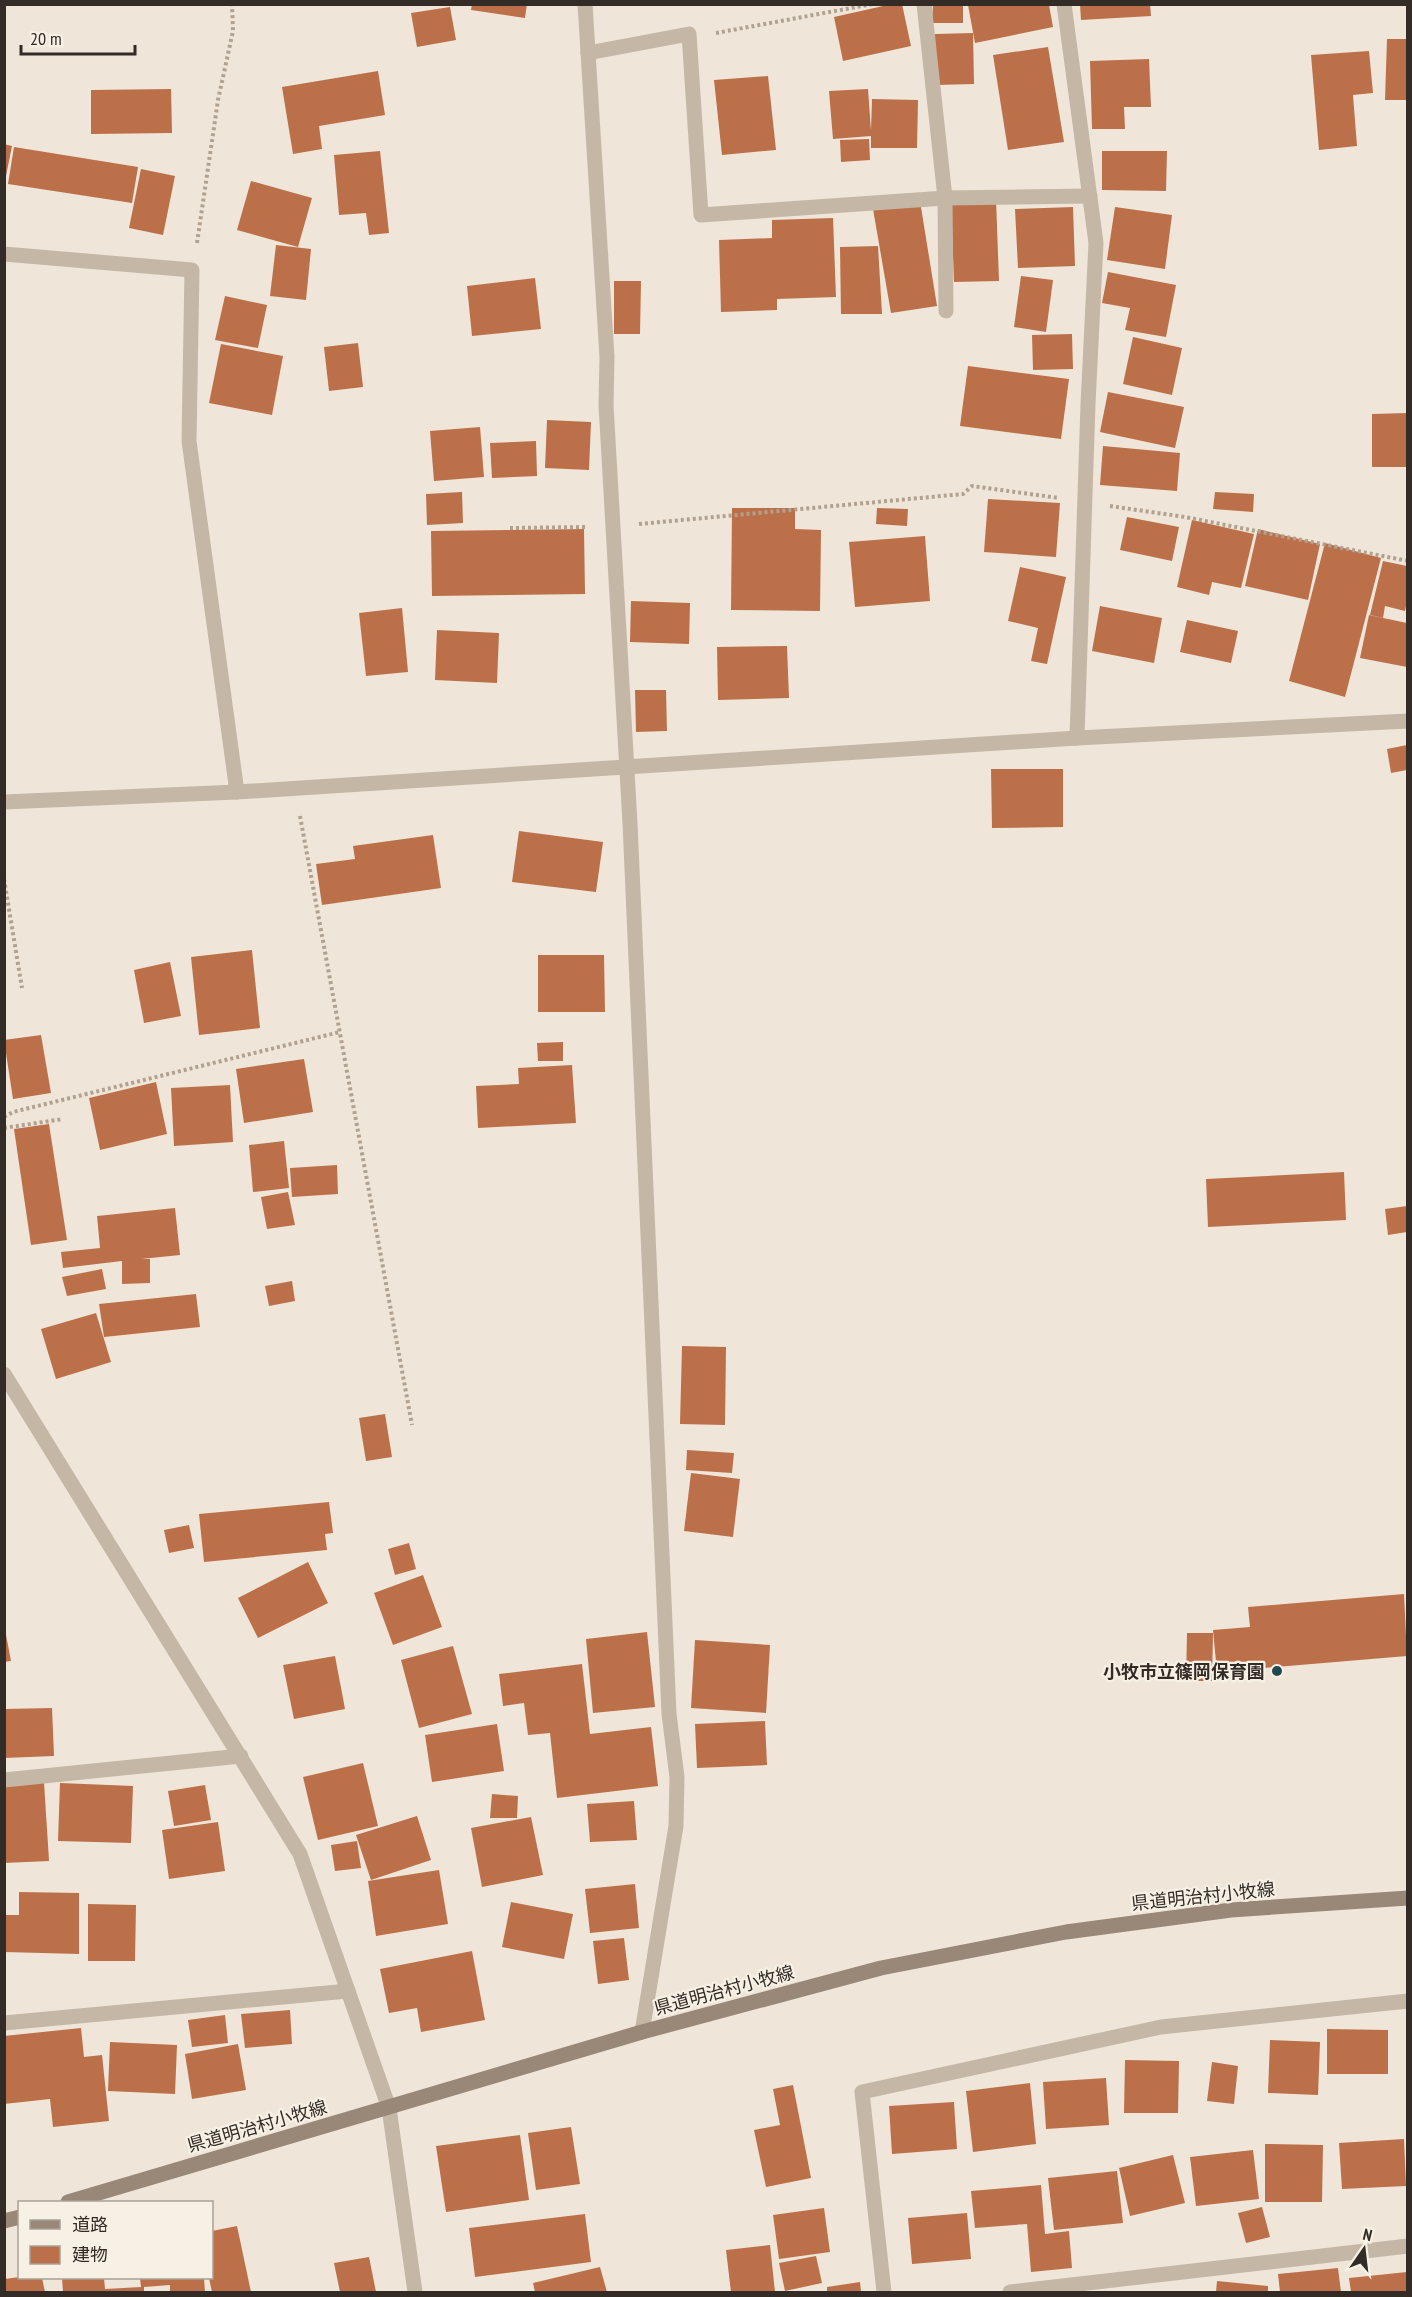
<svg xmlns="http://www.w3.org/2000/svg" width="1412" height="2297" viewBox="0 0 1412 2297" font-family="'PT Sans Narrow','Noto Sans JP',sans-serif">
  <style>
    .building { fill: #bc7049 }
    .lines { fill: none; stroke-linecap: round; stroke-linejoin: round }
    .path { stroke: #b1a190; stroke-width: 4; stroke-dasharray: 3 3; stroke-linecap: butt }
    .minor { stroke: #c5b7a6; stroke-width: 15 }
    .tertiary { stroke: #c5b7a6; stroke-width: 15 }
    .secondary { stroke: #998778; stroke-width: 15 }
    .poi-dot { fill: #1f4850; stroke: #f7f0e4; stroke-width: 2 }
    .labels { text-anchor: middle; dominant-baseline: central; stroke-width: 4.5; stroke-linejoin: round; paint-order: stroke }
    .poi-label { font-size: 18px; font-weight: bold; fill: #322b26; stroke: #f7f0e4; text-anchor: end }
    .street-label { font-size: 18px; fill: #322b26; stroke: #f7f0e4 }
  </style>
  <rect width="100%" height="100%" fill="#efe6d9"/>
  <g class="building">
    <path d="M472,4H527L525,18L471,10Z"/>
    <path d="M892,4H902L911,46L843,61L834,17Z"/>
    <path d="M933,4H963V23H932Z"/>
    <path d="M1080,4H1150L1151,16L1081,20Z"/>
    <path d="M968,5H1049L1053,27L975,43Z"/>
    <path d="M450,7L456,40L417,47L411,13Z"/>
    <path d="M973,33L974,84L936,85L935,34Z"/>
    <path d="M1387,39H1407V100H1385Z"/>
    <path d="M1048,47L1064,142L1008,150L993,55Z"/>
    <path d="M1369,51L1373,93L1353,95L1357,146L1319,150L1311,55Z"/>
    <path d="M1149,59L1151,107H1124L1125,129H1092L1090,61Z"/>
    <path d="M378,71L385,115L319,126L322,149L293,154L282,87Z"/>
    <path d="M768,76L776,150L722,155L714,80Z"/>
    <path d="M171,89L172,133L91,134V90Z"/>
    <path d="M868,89L871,131L872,99L918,100L917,148H871V136L833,139L829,91Z"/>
    <path d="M869,139L870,160L841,162L840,140Z"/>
    <path d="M4,144L12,146L6,176H4Z"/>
    <path d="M14,147L138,167L132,203L8,184Z"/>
    <path d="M380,151L389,233L369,235L366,213L339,215L334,155Z"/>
    <path d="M1102,151H1167L1166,191L1102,190Z"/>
    <path d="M141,169L175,176L163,235L129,228Z"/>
    <path d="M251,181L312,198L298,247L237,230Z"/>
    <path d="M996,199L999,281L954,282L951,200Z"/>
    <path d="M920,201L937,306L891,313L873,209Z"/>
    <path d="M1073,207L1075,266L1018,268L1015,209Z"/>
    <path d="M1115,207L1172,215L1165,269L1107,260Z"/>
    <path d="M833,218L836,297L777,299V310L721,312L719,240L772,238V220Z"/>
    <path d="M276,245L311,249L306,300L270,296Z"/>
    <path d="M878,246L882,314H841L840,247Z"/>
    <path d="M1108,272L1176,285L1166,337L1125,330L1130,308L1102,303Z"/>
    <path d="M1021,276L1053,280L1046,332L1014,327Z"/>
    <path d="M535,278L541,329L472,336L467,286Z"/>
    <path d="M614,281H641L640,334H614Z"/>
    <path d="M225,296L267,305L258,348L215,340Z"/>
    <path d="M1072,334L1073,369L1033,370L1032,335Z"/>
    <path d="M1133,337L1182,348L1172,395L1123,384Z"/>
    <path d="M358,343L363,387L329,391L324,347Z"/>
    <path d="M221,344L283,356L272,415L209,403Z"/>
    <path d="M968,366L1069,379L1061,439L960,426Z"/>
    <path d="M1108,392L1184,407L1175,448L1100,432Z"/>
    <path d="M1407,413V467H1372V414Z"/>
    <path d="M547,420L591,422L589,470L545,468Z"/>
    <path d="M480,427L484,477L434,481L430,431Z"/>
    <path d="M536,441L537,476L492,478L490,443Z"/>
    <path d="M1103,446L1180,453L1177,491L1100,485Z"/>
    <path d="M462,492L463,523L427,525L426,494Z"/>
    <path d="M1215,492L1254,494L1253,512L1213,509Z"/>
    <path d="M988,499L1060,503L1056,557L984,552Z"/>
    <path d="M732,508H795V529L821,530L820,611L731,610Z"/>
    <path d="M877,508L908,509L907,526L876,524Z"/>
    <path d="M1127,517L1179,527L1172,561L1120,550Z"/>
    <path d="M1192,520L1254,534L1241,588L1212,582L1209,595L1177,587Z"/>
    <path d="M584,529L585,594L432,596L431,531Z"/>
    <path d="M1258,529L1320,544L1308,600L1245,586Z"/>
    <path d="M925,536L930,601L855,607L849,542Z"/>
    <path d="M1325,543L1381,558L1345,697L1289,681Z"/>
    <path d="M1383,561L1407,566V601L1405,611L1385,606L1383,618L1370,615Z"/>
    <path d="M1020,567L1066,577L1047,664L1031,661L1038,628L1008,621Z"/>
    <path d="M631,601L690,603L689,644L630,642Z"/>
    <path d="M1100,606L1162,618L1154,663L1092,651Z"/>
    <path d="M402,608L408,672L366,676L359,613Z"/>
    <path d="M1369,615L1407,623V667L1360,658Z"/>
    <path d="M1187,620L1238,631L1231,663L1180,652Z"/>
    <path d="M437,630L499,633L497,683L435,680Z"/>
    <path d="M787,646L789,698L718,700L717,647Z"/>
    <path d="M635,690H666L667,731L636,732Z"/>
    <path d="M1407,745V770L1391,773L1387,749Z"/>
    <path d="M991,769H1063V827L992,828Z"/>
    <path d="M519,831L603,842L596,892L512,882Z"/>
    <path d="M433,835L441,888L322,905L316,864L355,859L353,846Z"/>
    <path d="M252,950L260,1028L199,1035L191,957Z"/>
    <path d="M538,955H604L605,1012H538Z"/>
    <path d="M170,962L181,1016L144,1023L134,970Z"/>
    <path d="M41,1035L51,1093L13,1099L4,1040Z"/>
    <path d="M563,1042V1061H538L537,1043Z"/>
    <path d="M304,1059L313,1112L244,1123L236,1069Z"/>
    <path d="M572,1065L576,1123L478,1128L476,1086L519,1084L518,1068Z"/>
    <path d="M156,1082L167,1134L100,1150L89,1098Z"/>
    <path d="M230,1085L233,1142L174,1146L171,1088Z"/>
    <path d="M49,1124L67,1240L31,1245L14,1129Z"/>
    <path d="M284,1141L289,1188L253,1192L249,1145Z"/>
    <path d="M337,1165L338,1194L292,1197L290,1168Z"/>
    <path d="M1344,1172L1346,1220L1208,1227L1206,1179Z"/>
    <path d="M288,1192L295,1225L267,1229L261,1197Z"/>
    <path d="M1407,1206V1232L1388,1235L1385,1209Z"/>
    <path d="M175,1208L180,1255L141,1259H150V1283L122,1284V1261L63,1268L61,1252L100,1248L97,1216Z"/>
    <path d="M102,1269L106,1289L67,1296L62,1277Z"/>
    <path d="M292,1281L295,1301L269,1306L265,1286Z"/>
    <path d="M196,1294L200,1327L104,1337L99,1304Z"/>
    <path d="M96,1313L111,1362L56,1379L41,1329Z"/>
    <path d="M682,1346L726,1347L725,1425L680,1424Z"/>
    <path d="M385,1414L392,1457L366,1461L359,1418Z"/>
    <path d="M687,1450L734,1453L732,1473L686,1470Z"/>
    <path d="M691,1473L740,1479L733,1537L684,1531Z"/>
    <path d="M329,1502L333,1533L325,1534L327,1550L204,1562L199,1514Z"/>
    <path d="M189,1525L194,1548L169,1553L164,1530Z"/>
    <path d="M409,1543L416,1569L395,1575L388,1549Z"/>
    <path d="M308,1562L328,1603L258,1638L238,1598Z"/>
    <path d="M423,1575L442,1627L393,1645L374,1593Z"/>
    <path d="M1404,1594L1407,1656L1217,1672L1213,1630L1250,1627L1248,1607Z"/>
    <path d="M4,1624L11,1661L4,1662Z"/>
    <path d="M647,1632L655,1707L593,1713L586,1639Z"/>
    <path d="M1187,1633H1213L1212,1681H1186Z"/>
    <path d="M695,1640L770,1645L766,1713L691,1708Z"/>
    <path d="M453,1646L472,1714L419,1728L401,1660Z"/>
    <path d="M335,1656L345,1709L294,1719L283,1665Z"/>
    <path d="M582,1664L590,1734L651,1727L658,1786L557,1798L550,1733L528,1735L524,1703L503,1706L499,1674Z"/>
    <path d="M52,1708L54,1756L4,1758V1709Z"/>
    <path d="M765,1721L767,1765L697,1768L695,1724Z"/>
    <path d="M497,1724L504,1771L432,1782L425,1735Z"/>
    <path d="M363,1763L378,1826L318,1840L303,1777Z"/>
    <path d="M44,1782L49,1861L4,1863V1784Z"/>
    <path d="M60,1783L133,1786L131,1843L58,1841Z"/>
    <path d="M205,1785L211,1820L174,1826L168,1791Z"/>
    <path d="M492,1794L518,1796L517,1818H490Z"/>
    <path d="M634,1801L637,1840L590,1842L587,1804Z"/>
    <path d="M417,1816L431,1860L371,1880L356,1835Z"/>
    <path d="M531,1817L543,1875L482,1887L471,1828Z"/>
    <path d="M218,1822L225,1871L169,1879L162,1830Z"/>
    <path d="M357,1841L361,1868L335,1871L331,1845Z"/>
    <path d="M439,1870L448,1924L376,1936L368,1881Z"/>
    <path d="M635,1884L639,1928L590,1933L585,1889Z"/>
    <path d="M19,1892L79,1893V1954L4,1952V1915H19Z"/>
    <path d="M511,1902L573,1914L564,1959L502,1947Z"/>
    <path d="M88,1904L136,1905L135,1961H88Z"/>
    <path d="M624,1938L629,1980L598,1984L593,1941Z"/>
    <path d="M472,1951L485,2020L421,2032L417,2008L389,2013L380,1969Z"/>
    <path d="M290,2010L292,2044L245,2048L241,2014Z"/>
    <path d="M225,2015L228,2043L192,2047L188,2020Z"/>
    <path d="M81,2028L84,2057L102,2055L109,2121L53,2127L50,2099L4,2104V2036Z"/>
    <path d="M1327,2029L1388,2030V2074H1327Z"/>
    <path d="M1270,2040L1320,2042L1318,2095L1268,2093Z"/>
    <path d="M110,2042L177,2045L175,2094L108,2091Z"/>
    <path d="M238,2044L246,2090L192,2099L185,2054Z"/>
    <path d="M1125,2060L1179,2061L1178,2113H1124Z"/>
    <path d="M1212,2062L1238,2066L1234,2104L1207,2101Z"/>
    <path d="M1106,2078L1109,2125L1046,2129L1043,2082Z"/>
    <path d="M1030,2083L1036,2144L973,2152L966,2091Z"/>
    <path d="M793,2085L811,2178L766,2187L754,2130L780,2125L773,2089Z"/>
    <path d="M954,2102L957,2149L892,2154L889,2106Z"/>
    <path d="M571,2127L580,2184L536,2190L528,2133Z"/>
    <path d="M520,2135L529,2200L446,2212L436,2146Z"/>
    <path d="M1404,2139L1406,2186L1342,2189L1339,2143Z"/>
    <path d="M1265,2144L1323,2145L1322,2202H1265Z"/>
    <path d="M1253,2150L1259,2199L1196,2206L1190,2157Z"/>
    <path d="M1173,2155L1185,2203L1130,2216L1119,2168Z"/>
    <path d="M1117,2171L1123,2223L1054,2230L1048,2178Z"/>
    <path d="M1041,2185L1045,2234L1069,2231L1072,2268L1031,2272L1027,2224L975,2228L971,2191Z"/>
    <path d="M1262,2207L1270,2237L1246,2243L1238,2213Z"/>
    <path d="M824,2208L830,2252L779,2259L773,2215Z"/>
    <path d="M967,2213L971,2259L912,2264L908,2218Z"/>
    <path d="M585,2214L591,2262L475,2277L469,2228Z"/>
    <path d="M237,2226L251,2292H212L209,2278H212V2231Z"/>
    <path d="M770,2245L775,2292H731L726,2250Z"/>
    <path d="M816,2256L822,2283L785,2291L779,2263Z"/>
    <path d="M369,2257L376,2292H340L334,2263Z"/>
    <path d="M600,2267L607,2292H535L533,2283Z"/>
    <path d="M1338,2268L1341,2292H1280L1278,2274Z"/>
    <path d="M1407,2272V2292H1351L1349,2278Z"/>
    <path d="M20,2277L42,2278L45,2292H4V2279Z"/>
    <path d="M62,2278H104L105,2289L141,2287L140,2278H204L205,2292H170V2285L144,2287V2292H63Z"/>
    <path d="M1217,2281L1268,2286V2292H1216Z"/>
    <path d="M860,2282L861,2292H827V2287Z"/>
  </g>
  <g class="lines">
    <g class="path">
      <path d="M716,33L873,4"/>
      <path d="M197,243L218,100L233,31L232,4"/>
      <path d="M1110,506L1185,517L1408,561"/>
      <path d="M639,524L963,494L972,486L1059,498"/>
      <path d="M510,528L587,527"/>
      <path d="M300,816L412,1425"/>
      <path d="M4,879L22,988"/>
      <path d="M4,1117L13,1112L340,1032"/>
      <path d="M4,1128L63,1119"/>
    </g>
    <g class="minor">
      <path d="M585,4L607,357L606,405L630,823L669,1714L677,1777L676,1826L642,2032"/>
      <path d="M924,4L945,198L946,311"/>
      <path d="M1064,4L1096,243L1088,404L1077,738"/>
      <path d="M588,53L689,34L701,215L945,198L1090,196"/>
      <path d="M4,254L192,270L189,441L237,792"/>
      <path d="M4,802L237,792L1077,738L1408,721"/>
      <path d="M4,1374L300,1854L389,2108"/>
      <path d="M4,1780L241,1756"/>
      <path d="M4,2023L348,1991"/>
      <path d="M884,2292L862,2092L1161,2027L1408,2001"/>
      <path d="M1010,2292L1408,2246"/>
    </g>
    <path class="tertiary" d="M389,2108L415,2292"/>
    <g class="secondary">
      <path d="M68,2202L642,2032L881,1968L1066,1932L1231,1910L1408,1898"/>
      <path d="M4,2221L20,2217"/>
    </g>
  </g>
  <circle class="poi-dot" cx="1277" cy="1671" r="6"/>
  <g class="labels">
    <g class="poi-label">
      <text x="1265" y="1671">小牧市立篠岡保育園</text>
    </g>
    <g class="street-label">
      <text transform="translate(1203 1896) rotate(-6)">県道明治村小牧線</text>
      <text transform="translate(724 1990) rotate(-15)">県道明治村小牧線</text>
      <text transform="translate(257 2126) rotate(-16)">県道明治村小牧線</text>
    </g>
  </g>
  <rect width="1412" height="2297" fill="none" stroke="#322b26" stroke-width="12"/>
  <rect x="18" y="2201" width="195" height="78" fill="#f7f0e4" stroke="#a8a198" stroke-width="1.5"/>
  <rect x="30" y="2220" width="30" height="9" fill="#998778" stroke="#a8a198" stroke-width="1.5"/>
  <text x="72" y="2231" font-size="18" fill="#322b26">道路</text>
  <rect x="30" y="2246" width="30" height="18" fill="#bc7049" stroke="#a8a198" stroke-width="1.5"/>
  <text x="72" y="2261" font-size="18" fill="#322b26">建物</text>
  <g transform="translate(1364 2249) rotate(14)" stroke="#f7f0e4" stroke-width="4.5" paint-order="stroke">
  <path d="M0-4.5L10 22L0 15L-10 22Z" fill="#322b26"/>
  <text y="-9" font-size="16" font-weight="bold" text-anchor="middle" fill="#322b26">N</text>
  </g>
  <path d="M21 45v9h114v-9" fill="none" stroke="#322b26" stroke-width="3"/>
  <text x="30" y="45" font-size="18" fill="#322b26" stroke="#f7f0e4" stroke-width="4.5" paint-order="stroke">20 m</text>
</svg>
